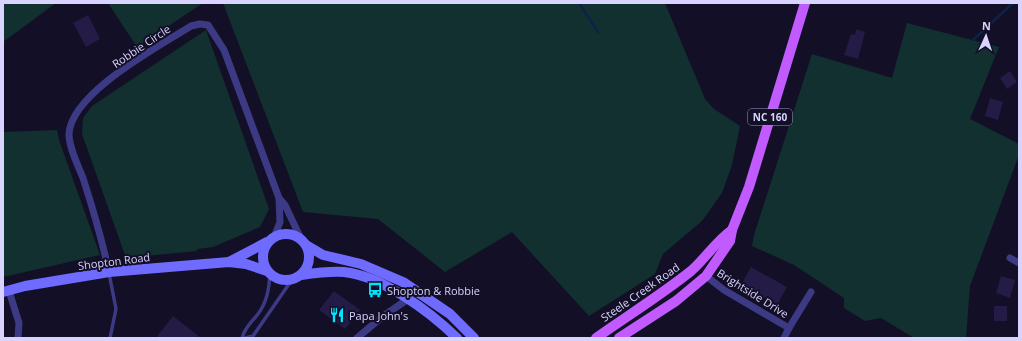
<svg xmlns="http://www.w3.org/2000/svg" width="1022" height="341" viewBox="0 0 1022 341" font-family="'Open Sans',sans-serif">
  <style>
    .green { fill: #12302f }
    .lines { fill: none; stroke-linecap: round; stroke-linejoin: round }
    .stream { stroke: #0c2248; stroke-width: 2.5 }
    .building { fill: #241b47 }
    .lane { stroke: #3d3a85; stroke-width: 3.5 }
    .street { stroke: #3d3a85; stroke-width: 7 }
    .secondary { stroke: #6f6bff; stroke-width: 10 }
    .primary { stroke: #c25bff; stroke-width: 10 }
    .labels { text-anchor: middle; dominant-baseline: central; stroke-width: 4; stroke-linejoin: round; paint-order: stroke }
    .shield { fill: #130f26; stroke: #9e99be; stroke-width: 1 }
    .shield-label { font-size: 10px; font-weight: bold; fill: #d9d4ff }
    .street-label { font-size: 11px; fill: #d9d4ff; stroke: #130f26 }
    .poi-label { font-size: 11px; fill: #d9d4ff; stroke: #130f26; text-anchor: start }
  </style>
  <rect width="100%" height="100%" fill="#130f26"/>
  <g class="green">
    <path d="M3,3H56L3,42Z"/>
    <path d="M108,3H203L137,47Z"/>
    <path d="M223,3H665L705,99L714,109L740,126L732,165L722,193L702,221L663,254L655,274L589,316L512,232L445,272L378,219L303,212Z"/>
    <path d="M907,23L999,47L970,119L1019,144V155L970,286L966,338H914L881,318L865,321L844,308V298L794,265L752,246L754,235L812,54L892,78Z"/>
    <path d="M206,30L269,209L260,227L213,247L197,249V251L126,258L82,134L83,118L92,106Z"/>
    <path d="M57,130L59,140L100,255L3,277V132Z"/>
  </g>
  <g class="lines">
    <g class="stream">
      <path d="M579,3L598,32"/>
      <path d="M973,40L1013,3"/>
    </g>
  </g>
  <g class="building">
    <path d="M88,15L100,39L86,47L73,23Z"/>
    <path d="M856,29L865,32L858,59L844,55L851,34L855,35Z"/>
    <path d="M1010,71L1017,82L1007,89L1000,78Z"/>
    <path d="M990,98L1003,102L998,120L985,116Z"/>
    <path d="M751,267L787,287L777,305L741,285Z"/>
    <path d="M1001,276L1015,280L1010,298L996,293Z"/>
    <path d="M334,291L360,310L345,329L319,310Z"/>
    <rect x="994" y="306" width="13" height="15"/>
    <path d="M173,316L201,338H156Z"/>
  </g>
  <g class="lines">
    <g class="lane">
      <path d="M109,273L116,309L110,338"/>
      <path d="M242,338C245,327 251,323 258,314C267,302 269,289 270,274"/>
      <path d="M245,338L253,336L289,284L296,278"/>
    </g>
    <g class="street">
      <path d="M274,237L280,222L279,198"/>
      <path d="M1010,258L1019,263"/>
      <path d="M109,272C102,240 93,209 83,178C78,165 69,148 69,134C71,93 158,47 191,26L200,24L208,25L224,50L279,198L285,205L302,241"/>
      <path d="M706,276L724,290L789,328"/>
      <path d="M9,291L19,323L18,338"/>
      <path d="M357,338L382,317L408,299"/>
      <path d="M784,338L789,328L811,292"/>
    </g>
    <g class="secondary">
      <circle cx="286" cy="257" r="23"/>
      <path d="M306,245L323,255L361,264L403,282L450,314L474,338"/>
      <path d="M229,262L267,242"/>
      <path d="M301,275C315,273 329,271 344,272C382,276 429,311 457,338"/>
      <path d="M3,292L25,286L109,272L229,262L246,264L267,271"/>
    </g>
    <g class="primary">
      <path d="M596,338C627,316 661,295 691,271C706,258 716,241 732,230"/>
      <path d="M619,338L676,301L706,276L730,241L732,230L749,187L805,3"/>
    </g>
  </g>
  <defs>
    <g id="bus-bare" transform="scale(1.2)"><path d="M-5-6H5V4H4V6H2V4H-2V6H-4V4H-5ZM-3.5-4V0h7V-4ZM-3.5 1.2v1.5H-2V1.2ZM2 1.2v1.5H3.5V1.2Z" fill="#00e5ff" stroke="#130f26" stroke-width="2.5" paint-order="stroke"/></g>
    <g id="restaurant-bare" transform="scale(1.2)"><path d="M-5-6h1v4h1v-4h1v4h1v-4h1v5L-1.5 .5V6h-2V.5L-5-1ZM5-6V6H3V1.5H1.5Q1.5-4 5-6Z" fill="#00e5ff" stroke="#130f26" stroke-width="2.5" paint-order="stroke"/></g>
  </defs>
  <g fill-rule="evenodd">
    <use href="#bus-bare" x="375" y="290"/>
    <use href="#restaurant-bare" x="337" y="315"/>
  </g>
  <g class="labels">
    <rect class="shield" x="748" y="109" width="44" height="16" rx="3"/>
    <g class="shield-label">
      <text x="770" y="117">NC 160</text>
    </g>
    <g class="street-label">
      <text transform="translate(141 46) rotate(-34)">Robbie Circle</text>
      <text transform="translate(114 261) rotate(-7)">Shopton Road</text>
      <text transform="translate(640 292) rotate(-35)">Steele Creek Road</text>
      <text transform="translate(753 293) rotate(32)">Brightside Drive</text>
    </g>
    <g class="poi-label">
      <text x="387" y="290">Shopton &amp; Robbie</text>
      <text x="349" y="315">Papa John's</text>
    </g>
  </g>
  <rect width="1022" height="341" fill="none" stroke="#d9d4ff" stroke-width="8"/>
  <g transform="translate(986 36) rotate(3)" stroke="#130f26" stroke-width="3" paint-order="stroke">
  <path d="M0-3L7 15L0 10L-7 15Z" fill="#d9d4ff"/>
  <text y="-6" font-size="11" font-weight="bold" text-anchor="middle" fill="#d9d4ff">N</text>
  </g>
</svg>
